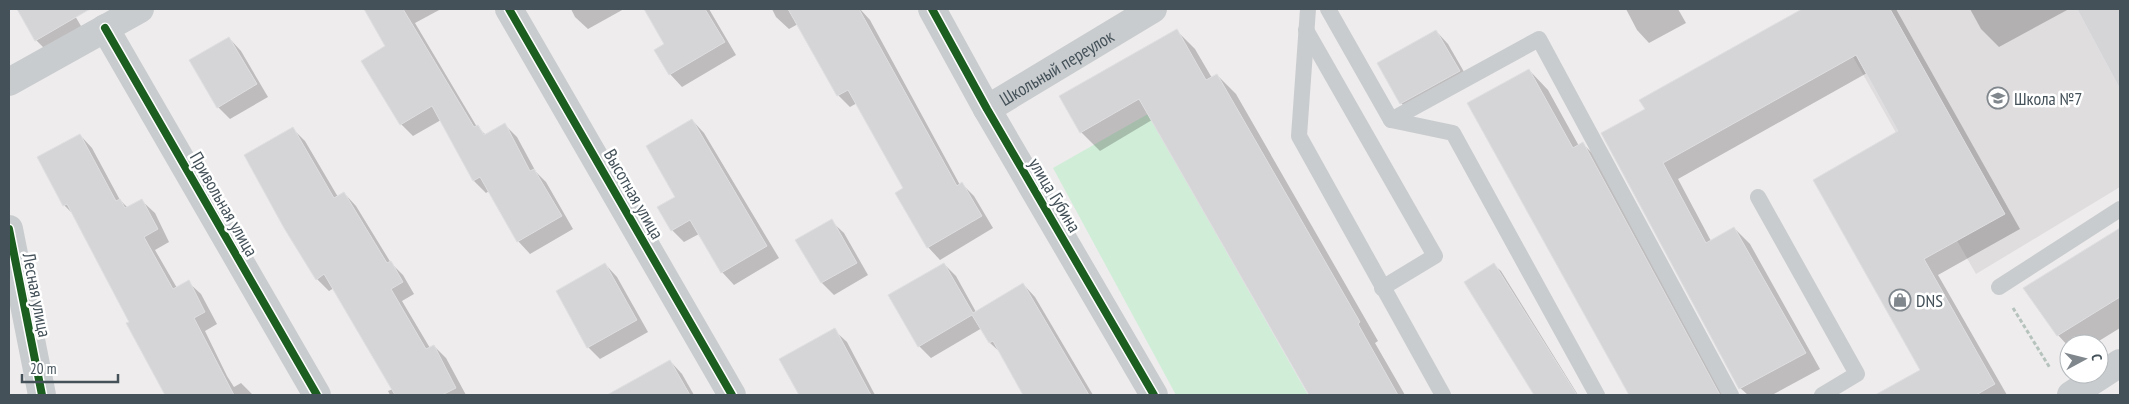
<svg xmlns="http://www.w3.org/2000/svg" width="2129" height="404" viewBox="0 0 2129 404" font-family="'PT Sans Narrow',sans-serif">
  <style>
    .education { fill: #e0dddf }
    .green { fill: #d0edd8 }
    .shadow { fill: #0003 }
    .building { fill: #d5d5d7; stroke: #dfdee0 }
    .lines { fill: none; stroke-linecap: round; stroke-linejoin: round }
    .path { stroke: #b6c3bd; stroke-width: 3; stroke-dasharray: 4 2.5; stroke-linecap: butt }
    .service { stroke: #c9ccce; stroke-width: 16 }
    .minor { stroke: #c9ccce; stroke-width: 28 }
    .cycleway-casing { stroke: #fff; stroke-width: 11 }
    .cycleway { stroke: #1b5e20; stroke-width: 8 }
    .labels { text-anchor: middle; dominant-baseline: central; stroke-width: 5; stroke-linejoin: round; paint-order: stroke }
    .street-label { font-size: 18px; fill: #445159; stroke: #fff }
    .poi-label { font-size: 18px; fill: #445159; stroke: #fff; text-anchor: start }
  </style>
  <rect width="100%" height="100%" fill="#eeeced"/>
  <path class="education" d="M1826,9H2120V187L1976,274Z"/>
  <path class="green" d="M1148,114L1308,395H1176L1053,168Z"/>
  <g class="shadow">
    <path d="M19,9H71L88,38L54,58L36,40Z"/>
    <path d="M366,9H441L415,23L477,127L486,135L505,125L517,137L536,172L546,182L573,229L530,254L518,241L489,191L486,193L474,181L441,120L413,136L401,124L387,47Z"/>
    <path d="M571,9H624L588,29L575,17Z"/>
    <path d="M645,9H709L736,55L682,87L670,74L666,44Z"/>
    <path d="M772,9H860L870,20L960,185L962,184L974,196L993,228L940,260L928,247L905,188L857,103L850,107L838,95L798,24L789,29L776,17Z"/>
    <path d="M1626,9H1678L1686,23L1649,43L1637,30Z"/>
    <path d="M1804,9H1896L2020,229L1938,275L2007,395H1878L1922,370L1900,131L1867,73L1678,179L1711,241L1734,228L1750,244L1820,369L1772,395H1748L1739,387L1603,133L1646,109L1641,100Z"/>
    <path d="M1970,9H2069L1999,47L1981,29Z"/>
    <path d="M2079,9H2120V86Z"/>
    <path d="M1176,30L1195,49L1212,78L1217,75L1236,94L1378,341L1375,343L1405,395H1309L1152,120L1100,151L1081,132Z"/>
    <path d="M1436,31L1448,44L1471,84L1413,115L1401,103Z"/>
    <path d="M229,38L241,51L268,97L230,119L218,107Z"/>
    <path d="M1529,70L1548,90L1579,146L1583,144L1602,163L1728,395H1630L1469,104Z"/>
    <path d="M692,120L704,133L779,258L734,285L722,272L699,234L684,242L672,230Z"/>
    <path d="M293,129L305,141L338,197L344,193L356,206L391,263L403,275L414,294L402,301L430,348L434,346L446,358L466,395H390L388,391L393,389L334,288L329,291L317,279Z"/>
    <path d="M80,135L92,148L120,200L128,208L142,201L155,213L169,242L155,250L177,288L188,282L201,294L217,324L205,331L227,376L234,387L241,383L253,395H168L128,324L130,322L76,217L64,205Z"/>
    <path d="M831,221L844,233L868,275L834,295L822,283L797,240Z"/>
    <path d="M2120,229V328L2094,344H2069V347L2058,335L2025,288Z"/>
    <path d="M605,264L617,277L648,332L600,359L588,347Z"/>
    <path d="M944,264L956,276L976,312L1023,284L1035,297L1093,395H1024L1001,353L990,343L982,328L931,358L919,346Z"/>
    <path d="M1494,265L1501,271L1578,395H1536L1466,283Z"/>
    <path d="M834,330L847,342L875,395H800L781,359Z"/>
    <path d="M670,361L682,374L694,395H615L614,393Z"/>
  </g>
  <g class="building">
    <path d="M17,9H90L35,41Z"/>
    <path d="M364,9H403L474,127L478,125L484,135L505,123L530,171L534,169L562,216L517,242L480,177L473,181L432,106L400,125L361,61L385,46Z"/>
    <path d="M644,9H705L725,42L669,75L654,50L664,44Z"/>
    <path d="M788,9H859L957,186L962,182L982,216L927,248L895,193L903,188L848,90L837,96Z"/>
    <path d="M1802,9H1890L2005,214L1924,259L1995,384L1976,395H1875L1920,370L1813,180L1898,131L1856,55L1663,163L1706,243L1734,227L1806,353L1739,389L1601,133L1645,109L1639,100Z"/>
    <path d="M2077,9H2120V89Z"/>
    <path d="M1177,29L1206,80L1217,74L1360,322L1358,324L1398,395H1309L1139,99L1080,133L1059,96Z"/>
    <path d="M1436,30L1460,71L1400,104L1377,63Z"/>
    <path d="M229,37L257,84L217,108L189,60Z"/>
    <path d="M1529,69L1573,148L1583,142L1720,395H1629L1467,103Z"/>
    <path d="M692,119L767,246L721,273L690,220L671,231L657,207L675,197L646,146Z"/>
    <path d="M293,127L334,198L344,192L387,263L391,261L403,282L391,289L426,349L434,345L456,388L442,395H395L324,274L316,280L284,228L244,155Z"/>
    <path d="M80,134L116,201L120,199L125,208L142,199L158,229L144,237L173,289L189,280L205,312L194,318L234,395H165L126,323L129,322L67,204L63,206L37,157Z"/>
    <path d="M832,219L857,263L821,283L795,240Z"/>
    <path d="M2120,228V297L2057,336L2023,288Z"/>
    <path d="M605,263L637,320L587,348L556,291Z"/>
    <path d="M944,263L973,313L1023,283L1089,395H1023L993,341L989,343L972,315L918,347L888,295Z"/>
    <path d="M1494,263L1577,395H1534L1464,282Z"/>
    <path d="M835,328L871,395H799L779,359Z"/>
    <path d="M670,360L690,395H607Z"/>
  </g>
  <g class="lines">
    <path class="path" d="M2013,308L2050,368"/>
    <g class="service">
      <path d="M1308,9L1299,136L1443,395"/>
      <path d="M1328,9L1391,120L1453,133L1597,395"/>
      <path d="M1306,30L1435,256L1382,288"/>
      <path d="M1391,120L1539,39L1731,395"/>
      <path d="M1758,197L1857,374L1822,395"/>
      <path d="M1999,287L2120,209"/>
    </g>
    <g class="minor">
      <path d="M509,9L732,395"/>
      <path d="M932,9L987,109L1154,395"/>
      <path d="M105,28L317,395"/>
      <path d="M9,82L140,9"/>
      <path id="s1" d="M987,109L1153,9"/>
      <path d="M9,229L42,395"/>
      <path d="M2071,395L2120,363"/>
    </g>
    <g class="cycleway-casing">
      <g id="cycleway">
        <path d="M509,9L732,395"/>
        <path d="M932,9L987,109L1154,395"/>
        <path d="M105,28L317,395"/>
        <path d="M9,229L42,395"/>
      </g>
    </g>
    <use href="#cycleway" class="cycleway"/>
  </g>
  <defs>
    <g id="school-ring" transform="scale(1.125)"><circle r="9.5" fill="#fff" stroke="#80878d" stroke-width="1.5"/><path d="M0-5L7-2L0 1L-7-2ZM-4 1L0 2.5L4 1V4Q0 6-4 4Z" fill="#80878d"/></g>
    <g id="shop-ring" transform="scale(1.125)"><circle r="9.5" fill="#fff" stroke="#80878d" stroke-width="1.5"/><path d="M-5-2.5h2.3a2.7 3.5 0 0 1 5.4 0H5L5.5 6h-11ZM-1.5-2.5h3a1.5 2.3 0 0 0-3 0Z" fill="#80878d"/></g>
  </defs>
  <g fill-rule="evenodd">
    <use href="#school-ring" x="1998" y="98"/>
    <use href="#shop-ring" x="1900" y="300"/>
  </g>
  <g class="labels">
    <g class="street-label">
      <text stroke="none"><textPath href="#s1" startOffset="81">Школьный переулок</textPath></text>
      <text transform="translate(634 194) rotate(60)">Высотная улица</text>
      <text transform="translate(1055 195) rotate(59)">улица Губина</text>
      <text transform="translate(224 204) rotate(60)">Привольная улица</text>
      <text transform="translate(37 295) rotate(79)">Лесная улица</text>
    </g>
    <g class="poi-label">
      <text x="2014" y="98">Школа №7</text>
      <text x="1916" y="300">DNS</text>
    </g>
  </g>
  <rect width="2129" height="404" fill="none" stroke="#445159" stroke-width="20"/>
  <g transform="translate(2084 359) rotate(83)"><circle r="24" fill="#ffffff" stroke="#b4b9bd"/>
  <path d="M0-4L9 19L0 12L-9 19Z" fill="#80878d"/>
  <text y="-8" font-size="14" font-weight="bold" text-anchor="middle" fill="#445159">С</text>
  </g>
  <path d="M22 374v8h96v-8" fill="none" stroke="#445159" stroke-width="2.5"/>
  <text x="30" y="374" font-size="15" fill="#445159" stroke="#ffffff" stroke-width="4" paint-order="stroke">20 m</text>
</svg>
